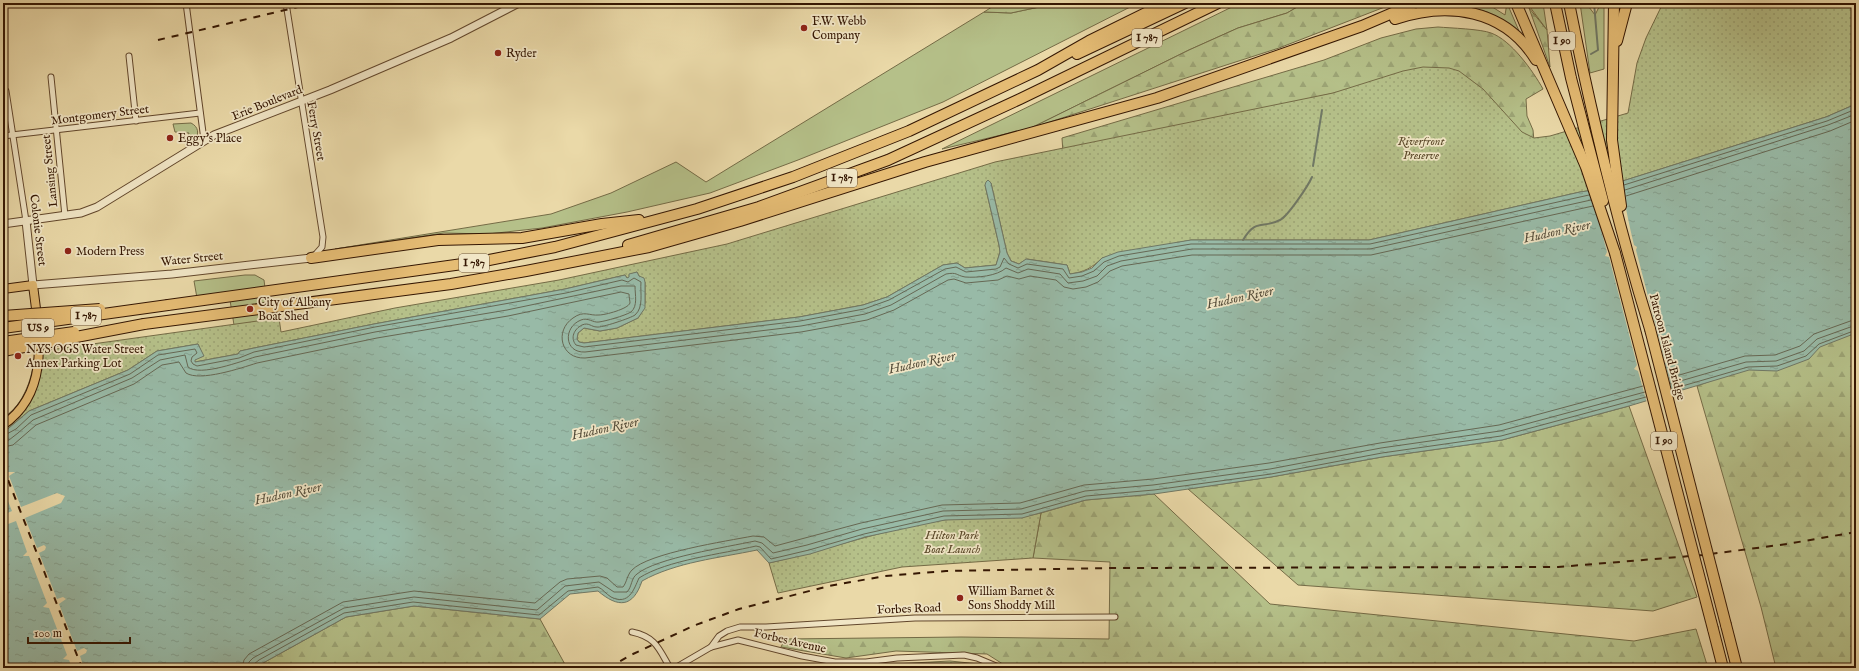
<svg xmlns="http://www.w3.org/2000/svg" width="1859" height="671" viewBox="0 0 1859 671" font-family="'IM FELL English',serif">
  <style>
    .grass { fill: #b5c089; stroke: #746b46 }
    .forest { fill: url(#forest-firs); stroke: #746b46 }
    .park { fill: url(#park-dots); stroke: #746b46 }
    .water { fill: url(#water-ripples); stroke: #707865 }
    .pier { fill: #ead9a8 }
    .lines { fill: none; stroke-linecap: round; stroke-linejoin: round }
    .shore { stroke: #666854; stroke-width: 1 }
    .stream { stroke: #707865; stroke-width: 2 }
    .minor-casing { stroke: #62472c; stroke-width: 7 }
    .tertiary-casing { stroke: #62472c; stroke-width: 9 }
    .primary-casing { stroke: #341602; stroke-width: 10 }
    .motorway-casing { stroke: #341602; stroke-width: 12 }
    .minor { stroke: #f1e6c6; stroke-width: 5 }
    .tertiary { stroke: #f1e6c6; stroke-width: 7 }
    .primary { stroke: #e5bc74; stroke-width: 8 }
    .motorway { stroke: #e5bc74; stroke-width: 10 }
    .rail { stroke: #341602; stroke-width: 2; stroke-dasharray: 7 7; stroke-linecap: butt }
    .motorway-bridge-casing { stroke: #341602; stroke-width: 12; stroke-linecap: butt }
    .motorway-bridge { stroke: #e5bc74; stroke-width: 10 }
    .poi-dot { fill: #8f2418; stroke: #f1e6c6; stroke-width: 1.5 }
    .labels { text-anchor: middle; dominant-baseline: central; stroke-width: 3.5; stroke-linejoin: round; paint-order: stroke }
    .shield { fill: #f1e6c6; stroke: #6d543d; stroke-width: 1 }
    .shield-label { font-size: 11px; font-weight: bold; fill: #341602 }
    .poi-label { font-size: 12px; fill: #341602; stroke: #f1e6c6; text-anchor: start }
    .street-label { font-size: 12px; fill: #341602; stroke: #f1e6c6 }
    .park-label { font-size: 12px; font-style: italic; fill: #5b492a; stroke: #f1e6c6 }
    .water-label { font-size: 13px; font-style: italic; fill: #574f3c; stroke: #f1e6c6 }
  </style>
  <defs>
    <pattern id="forest-firs" width="22" height="20" patternUnits="userSpaceOnUse"><rect width="22" height="20" fill="#b5c089"/><path d="M5 1l3.5 6h-7zM16 11l3.5 6h-7z" fill="#9ca475"/></pattern>
    <pattern id="park-dots" width="8" height="8" patternUnits="userSpaceOnUse"><rect width="8" height="8" fill="#b5c089"/><path d="M2 2h.1M6 6h.1" fill="none" stroke="#9ca475" stroke-width="1.8" stroke-linecap="round"/></pattern>
    <pattern id="water-ripples" width="26" height="14" patternUnits="userSpaceOnUse"><rect width="26" height="14" fill="#98baa7"/><path d="M2 4q2-2 4 0t4 0M15 11q2-2 4 0t4 0" fill="none" stroke="#849f8e"/></pattern>
  </defs>
  <rect width="100%" height="100%" fill="#ead9a8"/>
  <filter id="stains"><feTurbulence type="fractalNoise" baseFrequency=".005" numOctaves="4"/><feColorMatrix values="0 0 0 0 .2 0 0 0 0 .09 0 0 0 0 .02 0 0 0 .5 -.17"/></filter>
  <radialGradient id="worn" r=".72"><stop offset=".6" stop-color="#630" stop-opacity="0"/><stop offset="1" stop-color="#630" stop-opacity=".3"/></radialGradient>
  <g class="grass">
    <path d="M1058,3H1138L943,102L798,160L710,193L627,212L542,228L488,234L444,233L335,249L551,214L611,193L676,162L706,182L984,12L1011,13Z"/>
    <path d="M1240,3H1304L1287,13L1238,28L1189,50L1031,128L942,149Z"/>
    <path d="M1450,3H1486L1505,15L1507,3L1519,31L1487,12Z"/>
    <path d="M1527,3H1543L1547,30Z"/>
    <path d="M1580,3H1586L1595,15L1601,3H1604V69L1590,73Z"/>
    <path d="M191,123C199,127 199,134 195,140L186,142L189,133L175,132L173,124Z"/>
    <path d="M245,275H255L264,280L269,320L234,325L229,294L197,298L194,281Z"/>
  </g>
  <g class="forest">
    <path d="M998,3H1058L1011,13L984,12Z"/>
    <path d="M1304,3H1395L1279,48L1031,128L1189,50L1238,28L1287,13Z"/>
    <path d="M1529,8L1547,30L1550,67Z"/>
    <path d="M1438,27C1450,28 1481,29 1491,33C1511,40 1533,71 1543,89L1526,99L1527,116L1533,130L1534,141L1384,82L1063,153L1062,138L1324,60L1381,38L1416,29Z"/>
    <path d="M1856,327V668H1776L1761,607L1697,386Z"/>
    <path d="M1629,406L1697,597L1653,611L1298,585L1188,489L1271,477L1382,457L1502,440Z"/>
    <path d="M1154,494L1270,604L1634,641L1696,629L1708,668H1009L987,654L896,651L846,658L781,647L785,639L961,637L1109,639L1110,562L1033,558L1041,513L1086,500Z"/>
    <path d="M414,606L540,619L567,668H254L346,617Z"/>
    <path d="M950,661L979,664L989,668H896L894,664Z"/>
  </g>
  <g class="park">
    <path d="M1663,3H1856V104L1826,117L1594,190L1580,192L1369,240H1191L1102,258C1092,268 1084,272 1070,274L1067,265L1027,259L1019,264L1011,261L1007,253L991,183L985,185L999,245L1000,252L996,265L965,268L957,263L943,265L887,297L863,305L799,317L584,343L579,342L577,339L578,333L584,328L600,331L617,328L638,318L643,310L645,303V282L639,276L637,272L629,275L630,277L627,278L625,275L565,289L374,324L254,348L240,351L238,354L195,362L194,360L203,356L198,344L157,351L128,370L29,411L3,433V418C25,404 33,376 35,352L279,318L281,332L395,308L559,280L727,244L995,162L1333,93L1403,71L1423,67L1449,68L1459,71L1483,89L1522,132L1534,138L1550,136L1628,113L1637,63L1646,38Z"/>
    <path d="M1041,513L1033,558L902,567L778,593L769,563C827,550 884,529 944,520C976,515 1008,522 1041,513Z"/>
  </g>
  <path class="water" d="M1856,104V333L1820,347L1809,359L1777,371L1749,370L1629,406L1502,440L1382,457L1271,477L1154,494L1086,500L1022,518L945,520L865,537L810,554L769,563L757,550C719,558 676,562 642,581C633,608 618,608 598,591L570,594L540,619L414,606L346,617L254,668H3V433L29,411L128,370L157,351L198,344L204,356L195,360V362L238,354L240,351L254,348L374,324L565,289L625,275L627,278L629,277V274L637,272L639,276L644,278L645,282V308L638,318L617,328L600,331L584,328L578,333L577,339L579,342L584,343L799,317L863,305L887,297L943,265L957,263L965,268L996,265L1000,252L999,245L985,185L986,182L988,180L991,183L1007,253L1011,261L1019,264L1026,259L1067,265L1070,274L1082,272L1092,268L1102,258L1118,252L1191,240H1369L1580,192L1594,190L1826,117Z"/>
  <g class="pier">
    <path d="M1620,180L1630,228L1634,245L1637,247L1636,250L1664,358L1667,360L1665,364L1673,395L1647,403L1638,371L1634,369L1637,365L1609,257L1605,256L1607,252L1598,218L1594,189Z"/>
    <path d="M3,458L8,472H15L9,476L21,507L57,493L65,496L61,503L25,518L37,548L44,545L46,547L45,550L39,553L57,599L63,597L66,599L59,604L77,651L84,648L87,650L86,653L80,656L84,668H72L69,660L63,659L67,655L49,608L43,607L47,603L29,556H23L27,552L16,521L3,526V515L12,511L3,489Z"/>
  </g>
  <g class="lines">
    <g class="shore">
      <path d="M1624,185L1827,121L1856,109"/>
      <path d="M1625,190L1828,125L1856,114"/>
      <path d="M1626,196L1830,131L1856,120"/>
      <path d="M1669,378L1745,356L1775,355L1800,346L1814,334L1856,319"/>
      <path d="M1670,384L1746,362L1776,361L1804,351L1817,339L1856,325"/>
      <path d="M1672,389L1748,367L1777,366L1806,356L1819,344L1856,330"/>
      <path d="M3,436L16,429L31,415L130,374L158,355L195,349L197,353L192,357L191,361L193,364L197,366L239,358L254,352L375,327L566,293L622,280L628,282L634,278L641,282C640,293 644,307 635,315C631,318 601,328 597,327C591,327 589,322 582,325C574,329 570,338 576,345L584,347L800,321L864,309L889,300L945,269L956,267L966,272L996,269L1000,267L1004,258L1009,264L1018,268L1027,264L1063,269L1069,278L1082,276L1094,271L1104,262L1119,256L1191,244H1370L1589,195"/>
      <path d="M3,441L9,440L18,433L33,420L132,378L160,360L185,355L188,367C200,377 242,361 255,357L375,332L507,310L621,286H635C635,295 638,306 631,312C624,316 606,321 599,322C593,323 588,317 581,320C563,327 564,353 585,352L801,326L865,314L891,305L946,274C958,272 955,275 965,277C977,278 997,276 1006,268L1018,273L1028,269L1060,274L1068,283L1083,281L1097,276L1107,266L1121,261L1192,249H1370L1591,200"/>
      <path d="M3,447L13,445L36,425L134,384L162,365L179,362L186,373C200,382 241,368 257,363L377,338L508,316L621,292L629,294C629,297 630,301 630,303C628,309 605,315 599,315C589,316 584,310 573,318C554,331 561,359 585,358L801,332L867,320L894,310L948,280L954,279L966,283L998,280L1007,276L1019,279L1030,276L1056,280L1064,287L1073,289L1086,287L1098,282L1110,271L1122,266L1192,255H1371L1593,206"/>
      <path d="M242,668L244,660L249,654L343,602L414,591L535,603L560,582L567,579L600,576L607,578L617,587H623C627,582 627,575 632,570C648,553 727,541 753,536L764,537L775,546L861,523L942,505L1020,503L1084,485L1153,479L1269,463L1380,443L1499,425L1643,386"/>
      <path d="M248,668L249,662L253,658L344,608L414,597L537,610L565,586L599,582L614,592H627C632,587 631,578 637,574C656,558 727,547 755,541L762,543L773,553L807,545L862,529L943,511L1021,509L1085,491L1153,485L1270,469L1381,448L1500,431L1645,392"/>
      <path d="M253,668L254,664L259,660L344,613L413,602L539,615L568,591L598,587C603,589 606,594 611,597C629,606 634,589 639,578C667,560 722,554 756,546L760,547L771,559L809,550L864,534L944,516L1022,514L1086,496L1154,490L1271,474L1382,453L1501,436L1646,397"/>
    </g>
    <g class="stream">
      <path d="M1591,54L1598,50L1594,3"/>
      <path d="M1313,166L1322,110"/>
      <path d="M1243,240C1256,218 1262,229 1280,220C1288,216 1308,186 1312,177"/>
    </g>
    <g class="minor-casing">
      <g id="minor">
        <path d="M186,3L204,140"/>
        <path d="M286,3L323,237L322,247L314,256"/>
        <path d="M3,51L4,63"/>
        <path d="M129,56L136,121"/>
        <path d="M51,77L65,216"/>
        <path d="M6,91L26,221"/>
        <path d="M3,136L200,113"/>
        <path d="M632,632C656,637 659,649 670,668"/>
        <path d="M711,647L719,636L727,631L740,627H766L915,618L1115,617"/>
        <path d="M675,668L711,647L738,640L802,656L835,662H866L897,658L964,655L977,658L1001,668"/>
        <path d="M852,668L864,663"/>
      </g>
    </g>
    <g class="tertiary-casing">
      <g id="tertiary">
        <path d="M26,221L33,285L172,274L311,258"/>
        <path d="M3,224L81,213L97,207L214,135L330,90L451,38L519,3"/>
      </g>
    </g>
    <g class="primary-casing">
      <path id="primary" d="M3,289L33,285C39,334 51,392 3,425"/>
    </g>
    <g class="motorway-casing">
      <g id="motorway">
        <path d="M1516,3L1586,167L1615,253"/>
        <path d="M1555,3L1571,78L1603,201"/>
        <path d="M1569,3C1591,113 1617,222 1650,329"/>
        <path d="M1614,3L1612,140L1621,206"/>
        <path d="M1395,19C1448,1 1505,9 1536,60"/>
        <path d="M1617,41L1627,3"/>
        <path d="M1077,54L1185,3"/>
        <path d="M628,245L759,207L888,160L1020,99L1218,3"/>
        <path d="M311,258L438,240L522,238L602,224L639,220"/>
        <path d="M168,305L484,261L555,247L697,209L793,177L909,131L1038,70L1089,41L1166,3"/>
        <path d="M144,324L451,284L526,271L649,247L740,221L925,162L1157,98L1362,26L1416,3"/>
        <path d="M1726,625L1737,668"/>
        <path d="M1713,629L1723,668"/>
      </g>
    </g>
    <use href="#minor" class="minor"/>
    <use href="#tertiary" class="tertiary"/>
    <use href="#primary" class="primary"/>
    <use href="#motorway" class="motorway"/>
    <g class="rail">
      <path d="M158,40L315,3"/>
      <path d="M3,467L82,668"/>
      <path d="M608,668L633,654L693,626L739,609L829,586L885,576L946,571L1115,568L1558,567L1703,555L1787,544L1856,532"/>
    </g>
    <g class="motorway-bridge-casing">
      <g id="motorway-bridge">
        <path d="M1615,253L1713,629"/>
        <path d="M3,316L100,309"/>
        <path d="M3,328L168,305"/>
        <path d="M1650,329L1726,625"/>
        <path d="M3,342L74,332"/>
        <path d="M3,351L144,324"/>
      </g>
    </g>
    <use href="#motorway-bridge" class="motorway-bridge"/>
  </g>
  <g class="poi-dot">
    <circle cx="804" cy="28" r="4"/>
    <circle cx="498" cy="53" r="4"/>
    <circle cx="170" cy="138" r="4"/>
    <circle cx="68" cy="251" r="4"/>
    <circle cx="250" cy="309" r="4"/>
    <circle cx="18" cy="356" r="4"/>
    <circle cx="960" cy="598" r="4"/>
  </g>
  <g class="labels">
    <g class="shield">
      <rect x="1132" y="29" width="30" height="18" rx="3"/>
      <rect x="1549" y="32" width="26" height="18" rx="3"/>
      <rect x="827" y="169" width="30" height="18" rx="3"/>
      <rect x="459" y="254" width="30" height="18" rx="3"/>
      <rect x="71" y="307" width="30" height="18" rx="3"/>
      <rect x="22" y="319" width="32" height="18" rx="3"/>
      <rect x="1651" y="432" width="26" height="18" rx="3"/>
    </g>
    <g class="shield-label">
      <text x="1147" y="38">I 787</text>
      <text x="1562" y="41">I 90</text>
      <text x="842" y="178">I 787</text>
      <text x="474" y="263">I 787</text>
      <text x="86" y="316">I 787</text>
      <text x="38" y="328">US 9</text>
      <text x="1664" y="441">I 90</text>
    </g>
    <g class="poi-label">
      <text x="812" y="21">F.W. Webb<tspan x="812" dy="14">Company</tspan></text>
      <text x="506" y="53">Ryder</text>
      <text x="178" y="138">Eggy's Place</text>
      <text x="76" y="251">Modern Press</text>
      <text x="258" y="302">City of Albany<tspan x="258" dy="14">Boat Shed</tspan></text>
      <text x="26" y="349">NYS OGS Water Street<tspan x="26" dy="14">Annex Parking Lot</tspan></text>
      <text x="968" y="591">William Barnet &amp;<tspan x="968" dy="14">Sons Shoddy Mill</tspan></text>
    </g>
    <g class="street-label">
      <text transform="translate(267 103) rotate(-22)">Erie Boulevard</text>
      <text transform="translate(100 115) rotate(-7)">Montgomery Street</text>
      <text transform="translate(316 131) rotate(80)">Ferry Street</text>
      <text transform="translate(50 171) rotate(-96)">Lansing Street</text>
      <text transform="translate(38 230) rotate(83)">Colonie Street</text>
      <text transform="translate(192 259) rotate(-6)">Water Street</text>
      <text transform="translate(1667 347) rotate(75)">Patroon Island Bridge</text>
      <text transform="translate(909 609) rotate(-2)">Forbes Road</text>
      <text transform="translate(790 641) rotate(13)">Forbes Avenue</text>
    </g>
    <g class="park-label">
      <text x="1421" y="141">Riverfront<tspan x="1421" dy="14">Preserve</tspan></text>
      <text x="952" y="535">Hilton Park<tspan x="952" dy="14">Boat Launch</tspan></text>
    </g>
    <g class="water-label">
      <text transform="translate(1557 232) rotate(-12)">Hudson River</text>
      <text transform="translate(1240 298) rotate(-12)">Hudson River</text>
      <text transform="translate(922 363) rotate(-12)">Hudson River</text>
      <text transform="translate(605 429) rotate(-12)">Hudson River</text>
      <text transform="translate(288 494) rotate(-12)">Hudson River</text>
    </g>
  </g>
  <rect width="1859" height="671" fill="none" stroke="#ead9a8" stroke-width="16"/>
  <rect x="4" y="4" width="1851" height="663" fill="none" stroke="#341602" stroke-width="2"/>
  <rect x="8" y="8" width="1843" height="655" fill="none" stroke="#341602"/>
  <path d="M28 637v6h102v-6" fill="none" stroke="#341602" stroke-width="2"/>
  <text x="34" y="637" font-size="12" fill="#341602" stroke="#f1e6c6" stroke-width="3" paint-order="stroke">100 m</text>
  <rect width="100%" height="100%" filter="url(#stains)"/>
  <rect width="100%" height="100%" fill="url(#worn)"/>
</svg>
